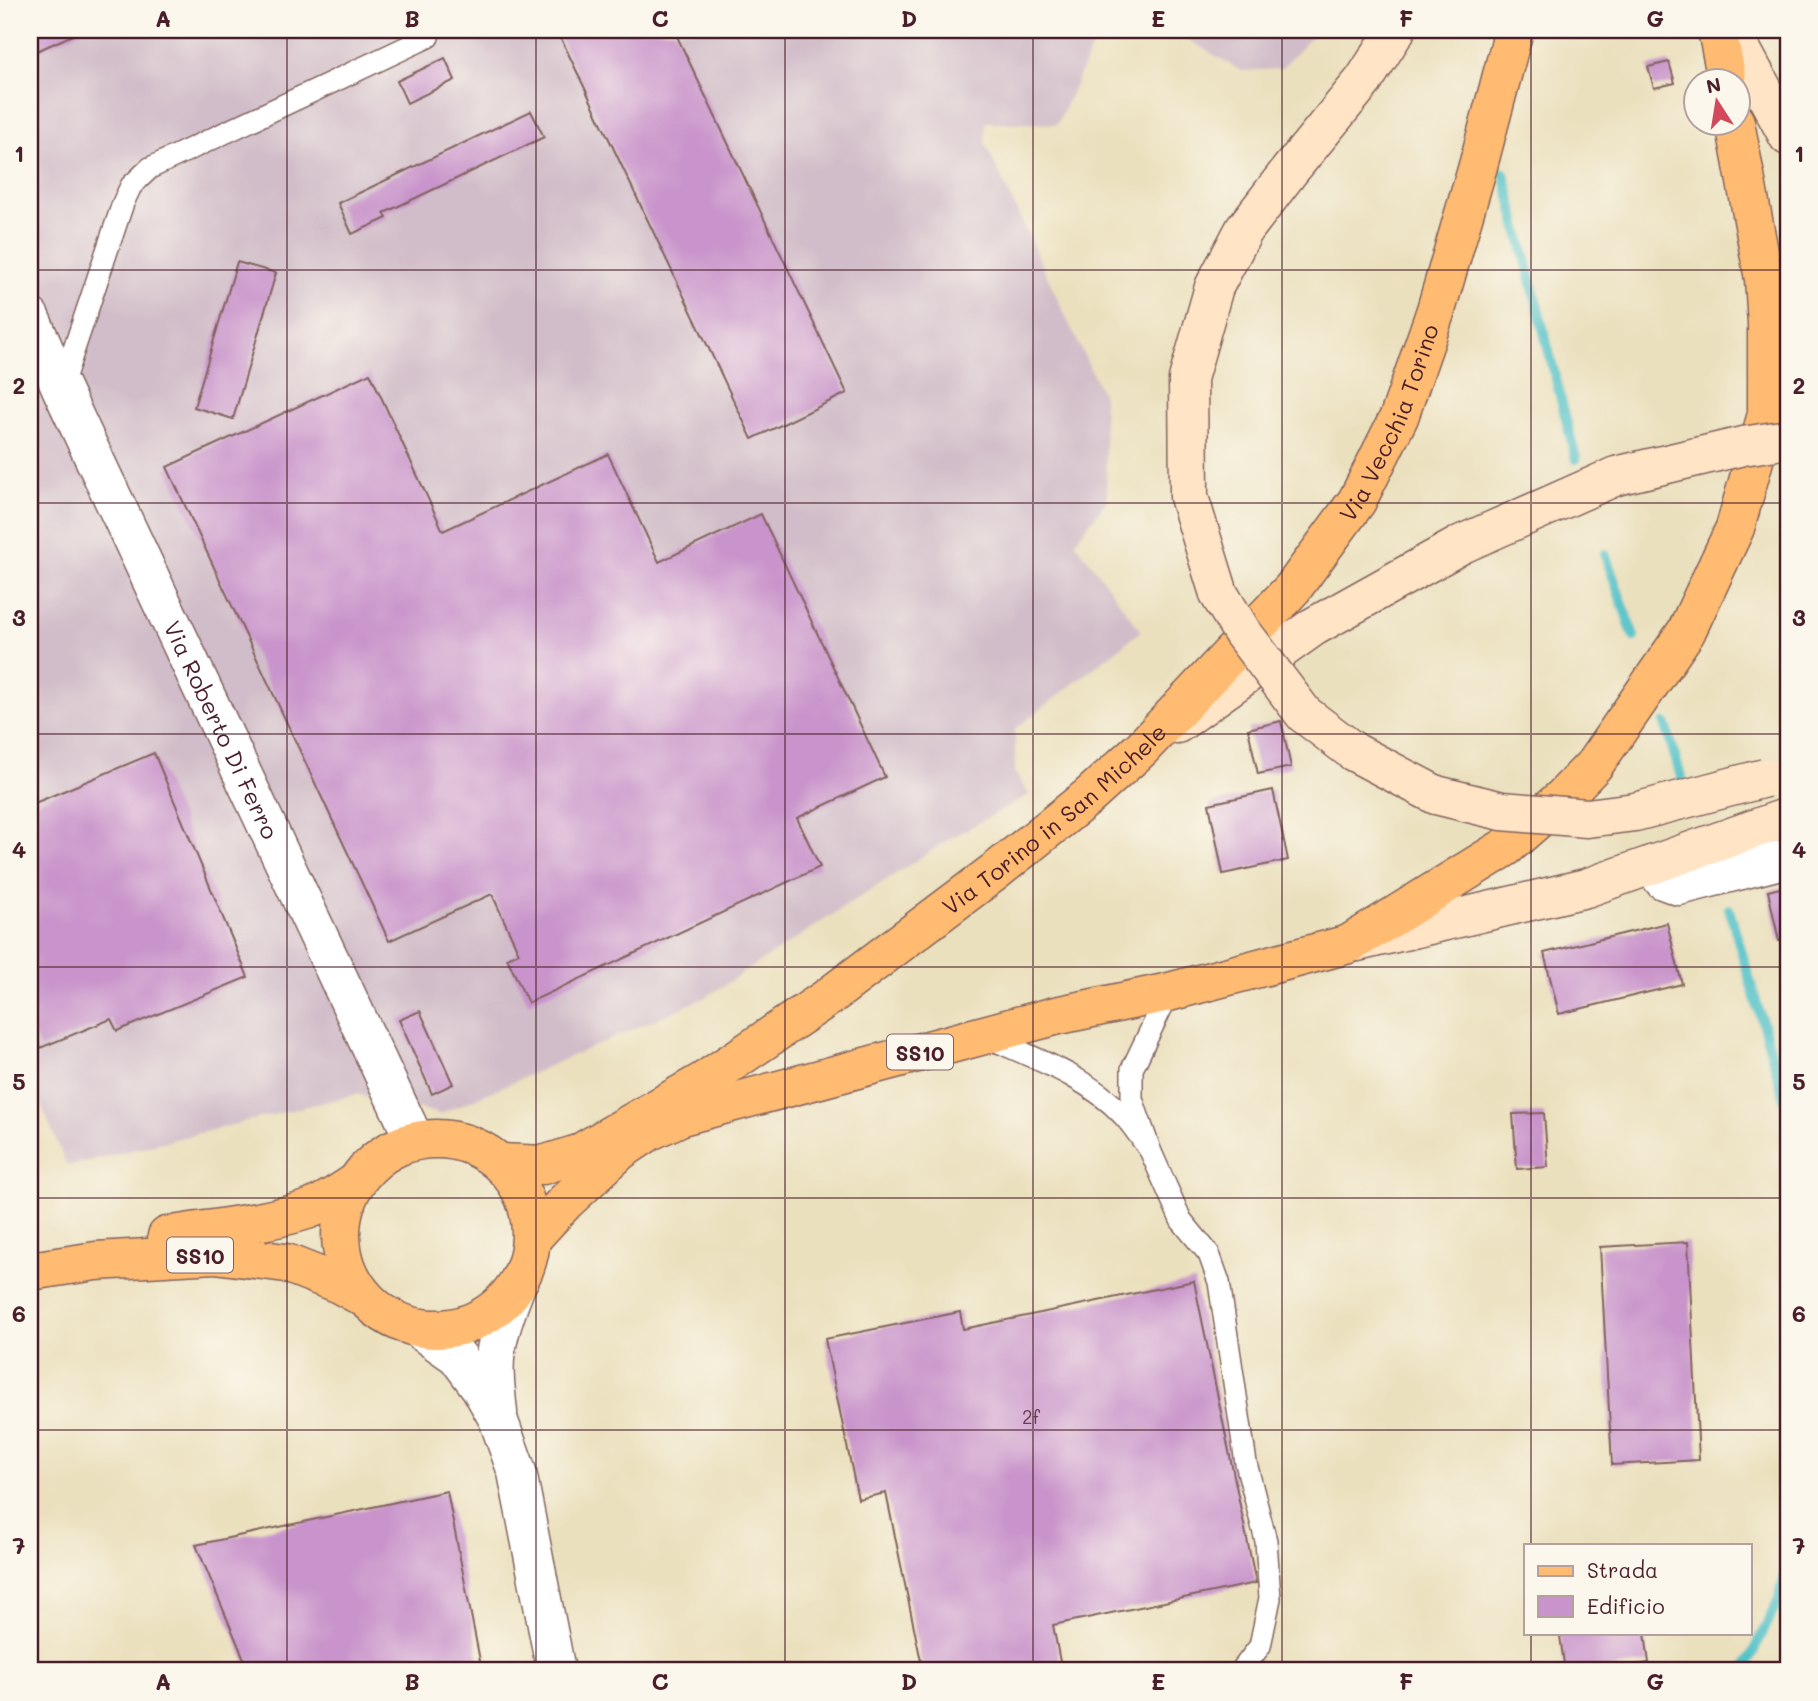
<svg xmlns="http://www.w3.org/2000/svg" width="1818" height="1701" viewBox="0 0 1818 1701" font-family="Mali,sans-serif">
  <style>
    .industrial { fill: #d1bdc9 }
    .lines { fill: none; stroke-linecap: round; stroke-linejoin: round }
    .stream { stroke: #54c2c8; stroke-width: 10 }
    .building { fill: #c994cb }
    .service-casing { stroke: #82635e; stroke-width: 24 }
    .minor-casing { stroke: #82635e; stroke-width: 41 }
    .secondary-casing { stroke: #82635e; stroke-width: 41 }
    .primary-casing { stroke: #82635e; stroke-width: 41 }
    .service { stroke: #fff; stroke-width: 21 }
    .minor { stroke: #fff; stroke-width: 38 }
    .secondary { stroke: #ffe4c6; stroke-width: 38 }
    .primary { stroke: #ffbb71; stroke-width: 38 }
    .secondary-bridge-casing { stroke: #82635e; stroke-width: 41; stroke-linecap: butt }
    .secondary-bridge { stroke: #ffe4c6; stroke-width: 38 }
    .grid { fill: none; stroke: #4a1f2b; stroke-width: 2; stroke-opacity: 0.55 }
    .labels { text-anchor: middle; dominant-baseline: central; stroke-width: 5; stroke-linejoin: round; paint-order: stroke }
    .number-label { font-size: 19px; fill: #6a3c53 }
    .shield { fill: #fbf7ec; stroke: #7f6065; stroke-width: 2 }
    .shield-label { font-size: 21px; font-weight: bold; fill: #4a1f2b }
    .street-label { font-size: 23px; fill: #4a1f2b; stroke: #fbf7ec }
    .neatline { fill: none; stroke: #4a1f2b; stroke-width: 2.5 }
    .grid-label { font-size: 23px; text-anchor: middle; font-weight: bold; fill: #4a1f2b }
  </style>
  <rect width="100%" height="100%" fill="#fbf7ec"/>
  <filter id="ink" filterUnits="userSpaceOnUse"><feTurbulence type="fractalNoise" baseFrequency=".0143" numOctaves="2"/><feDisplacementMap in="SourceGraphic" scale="14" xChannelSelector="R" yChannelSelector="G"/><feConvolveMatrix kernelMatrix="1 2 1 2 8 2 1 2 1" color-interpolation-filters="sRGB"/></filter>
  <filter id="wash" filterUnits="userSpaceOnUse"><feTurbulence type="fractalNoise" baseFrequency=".00686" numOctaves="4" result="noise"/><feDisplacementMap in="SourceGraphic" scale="28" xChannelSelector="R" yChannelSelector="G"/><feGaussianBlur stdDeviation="1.57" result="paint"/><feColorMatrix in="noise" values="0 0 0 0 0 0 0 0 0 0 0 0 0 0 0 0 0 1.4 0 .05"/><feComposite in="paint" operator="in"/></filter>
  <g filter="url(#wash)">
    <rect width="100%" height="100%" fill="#ebe0be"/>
    <g class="industrial">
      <path d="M30,30H1100L1057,124L986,122L985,143L1103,396L1107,500L1075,542L1141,631L1015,729V772L1029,795L949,839L706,997L440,1114L357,1094L67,1166L30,1079Z"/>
      <path d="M1172,30H1318L1281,69L1241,71Z"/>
    </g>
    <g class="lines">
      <g class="stream">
        <path d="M1504,173L1576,459"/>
        <path d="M1605,554L1634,637"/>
        <path d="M1665,723L1682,780"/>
        <path d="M1729,909L1788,1110"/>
        <path d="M1744,1671L1780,1597L1788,1560"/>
      </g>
    </g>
    <g id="blocks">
      <g class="building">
        <path d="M30,30H84L30,54Z"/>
        <path d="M557,30H674L847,393L752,439Z"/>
        <path d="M445,58L455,80L407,103L397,81Z"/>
        <path d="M1669,62L1675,83L1654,88L1648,67Z"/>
        <path d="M531,111L544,137L384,213L387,218L352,234L338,203Z"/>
        <path d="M237,262L276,273L233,419L194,407Z"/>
        <path d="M370,373L443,531L608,454L659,562L761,514L885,777L797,818L820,867L528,1003L507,958L519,953L492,894L389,941L167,467Z"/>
        <path d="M1281,721L1291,767L1258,774L1248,729Z"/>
        <path d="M154,753L248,977L117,1031L111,1019L40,1048L35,1037L30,1039V805Z"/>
        <path d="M1273,790L1288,860L1223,874L1209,804Z"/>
        <path d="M1788,886V939L1779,941L1768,891Z"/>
        <path d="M1667,923L1682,984L1559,1014L1544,953Z"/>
        <path d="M420,1011L453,1084L432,1094L399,1020Z"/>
        <path d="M1544,1113L1548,1167L1517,1169L1513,1114Z"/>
        <path d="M1688,1242L1699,1460L1612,1465L1600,1247Z"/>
        <path d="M1194,1281L1256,1583L1053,1625L1061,1667L1040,1671H923L886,1493L858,1499L825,1339L960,1312L963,1329Z"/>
        <path d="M447,1491L482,1671H249L196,1545Z"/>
        <path d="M1585,1633H1645L1649,1663L1592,1671H1565L1560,1636Z"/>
      </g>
    </g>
  </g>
  <g filter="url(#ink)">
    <use href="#blocks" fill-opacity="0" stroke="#82635e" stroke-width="2"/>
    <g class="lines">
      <g class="service-casing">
        <g id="service">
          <path d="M61,388L123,203L131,186L150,168L428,37"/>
          <path d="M985,1036C1033,1058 1087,1076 1123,1115C1133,1125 1141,1139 1150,1150L1132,1099V1069L1169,992"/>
          <path d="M1150,1150L1181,1220L1209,1254L1219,1282L1246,1463L1266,1541L1270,1598L1260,1646L1241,1671"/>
        </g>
      </g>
      <g class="minor-casing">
        <g id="minor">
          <path id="s1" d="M30,317L61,388L415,1141"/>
          <path d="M1652,865L1663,880L1679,886L1788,858"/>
          <path d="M417,1328L457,1356L480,1387L498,1419L517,1472L556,1671"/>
          <path d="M498,1413C496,1391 492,1367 497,1345C501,1325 508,1306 516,1286"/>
        </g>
      </g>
      <g class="secondary-casing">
        <g id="secondary">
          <path d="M1731,30L1788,136"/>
          <path d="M1219,594L1189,497L1188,379L1214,287L1244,230L1290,170L1364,80L1396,30"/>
          <path d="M1177,724L1313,627L1462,544L1616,476"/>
          <path d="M1357,942L1586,888L1788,817"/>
        </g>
      </g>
      <g class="primary-casing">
        <g id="primary">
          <path d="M1717,30L1727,80"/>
          <circle cx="436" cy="1234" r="95"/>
          <path id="s2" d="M501,1163L543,1165L578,1154L704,1081L827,998L997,870L1088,797L1141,749L1293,588L1357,501L1399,417L1436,310L1478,166L1514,30"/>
          <path d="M167,1236C214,1228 262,1224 307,1210C324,1204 340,1193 355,1183"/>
          <path d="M532,1238L566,1201L620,1151L650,1131L682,1116L1055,1016L1169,992L1349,944L1506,847L1563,797L1594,765L1686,632L1735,528L1767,414V324L1764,279L1735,122"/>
          <path d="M30,1271L96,1261L215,1254L286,1263L339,1284L363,1297"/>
        </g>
      </g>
      <use href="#service" class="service"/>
      <use href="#minor" class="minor"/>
      <use href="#secondary" class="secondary"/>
      <use href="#primary" class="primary"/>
      <g class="secondary-bridge-casing">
        <g id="secondary-bridge">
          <path d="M1616,476L1743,446L1788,439"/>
          <path d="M1219,594L1242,632L1304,714L1354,752L1436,795L1502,811L1587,818L1635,812L1765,778"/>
        </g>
      </g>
      <use href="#secondary-bridge" class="secondary-bridge"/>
    </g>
  </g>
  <path class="grid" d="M287,30V1671M536,30V1671M785,30V1671M1033,30V1671M1282,30V1671M1531,30V1545M30,270H1788M30,503H1788M30,734H1788M30,967H1788M30,1198H1788M30,1430H1788M1531,1633V1671"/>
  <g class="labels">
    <g class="number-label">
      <text x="1031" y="1416">2f</text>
    </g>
    <g class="shield">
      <rect x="887" y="1034.5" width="66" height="35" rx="5"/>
      <rect x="167" y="1237.5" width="66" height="35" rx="5"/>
    </g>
    <g class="shield-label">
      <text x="920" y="1052">SS10</text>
      <text x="200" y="1255">SS10</text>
    </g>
    <g class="street-label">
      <text stroke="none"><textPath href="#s2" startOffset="1188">Via Vecchia Torino</textPath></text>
      <text stroke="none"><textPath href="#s1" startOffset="455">Via Roberto Di Ferro</textPath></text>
      <text stroke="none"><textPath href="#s2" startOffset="662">Via Torino in San Michele</textPath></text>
    </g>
  </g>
  <rect width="1818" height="1701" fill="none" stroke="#fbf7ec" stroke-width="77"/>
  <rect x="1524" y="1544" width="228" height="91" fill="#fbf7ec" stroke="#b4a19f" stroke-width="2"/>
  <rect x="1538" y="1566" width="35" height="10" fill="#ffbb71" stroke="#b4a19f" stroke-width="2"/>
  <text x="1587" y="1578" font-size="21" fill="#4a1f2b">Strada</text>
  <rect x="1538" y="1596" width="35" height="21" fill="#c994cb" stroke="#b4a19f" stroke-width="2"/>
  <text x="1587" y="1614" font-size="21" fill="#4a1f2b">Edificio</text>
  <g transform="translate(1717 102) rotate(348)"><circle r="33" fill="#fbf7ec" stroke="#b4a19f" stroke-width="2"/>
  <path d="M0-5L12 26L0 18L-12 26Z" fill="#d1495b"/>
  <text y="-10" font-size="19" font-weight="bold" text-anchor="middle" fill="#4a1f2b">N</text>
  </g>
  <rect x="38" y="38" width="1742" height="1624" class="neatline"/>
  <g class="grid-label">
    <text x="163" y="27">A</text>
    <text x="412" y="27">B</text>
    <text x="660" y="27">C</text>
    <text x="909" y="27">D</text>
    <text x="1158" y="27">E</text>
    <text x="1406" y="27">F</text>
    <text x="1655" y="27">G</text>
    <text x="19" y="162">1</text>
    <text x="1799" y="162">1</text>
    <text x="19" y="394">2</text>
    <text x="1799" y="394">2</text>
    <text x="19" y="626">3</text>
    <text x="1799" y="626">3</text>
    <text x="19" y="858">4</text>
    <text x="1799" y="858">4</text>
    <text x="19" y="1090">5</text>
    <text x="1799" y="1090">5</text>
    <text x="19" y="1322">6</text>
    <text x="1799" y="1322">6</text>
    <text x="19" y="1554">7</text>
    <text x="1799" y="1554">7</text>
    <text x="163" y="1690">A</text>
    <text x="412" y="1690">B</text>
    <text x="660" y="1690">C</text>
    <text x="909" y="1690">D</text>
    <text x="1158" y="1690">E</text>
    <text x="1406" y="1690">F</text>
    <text x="1655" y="1690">G</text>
  </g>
</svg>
